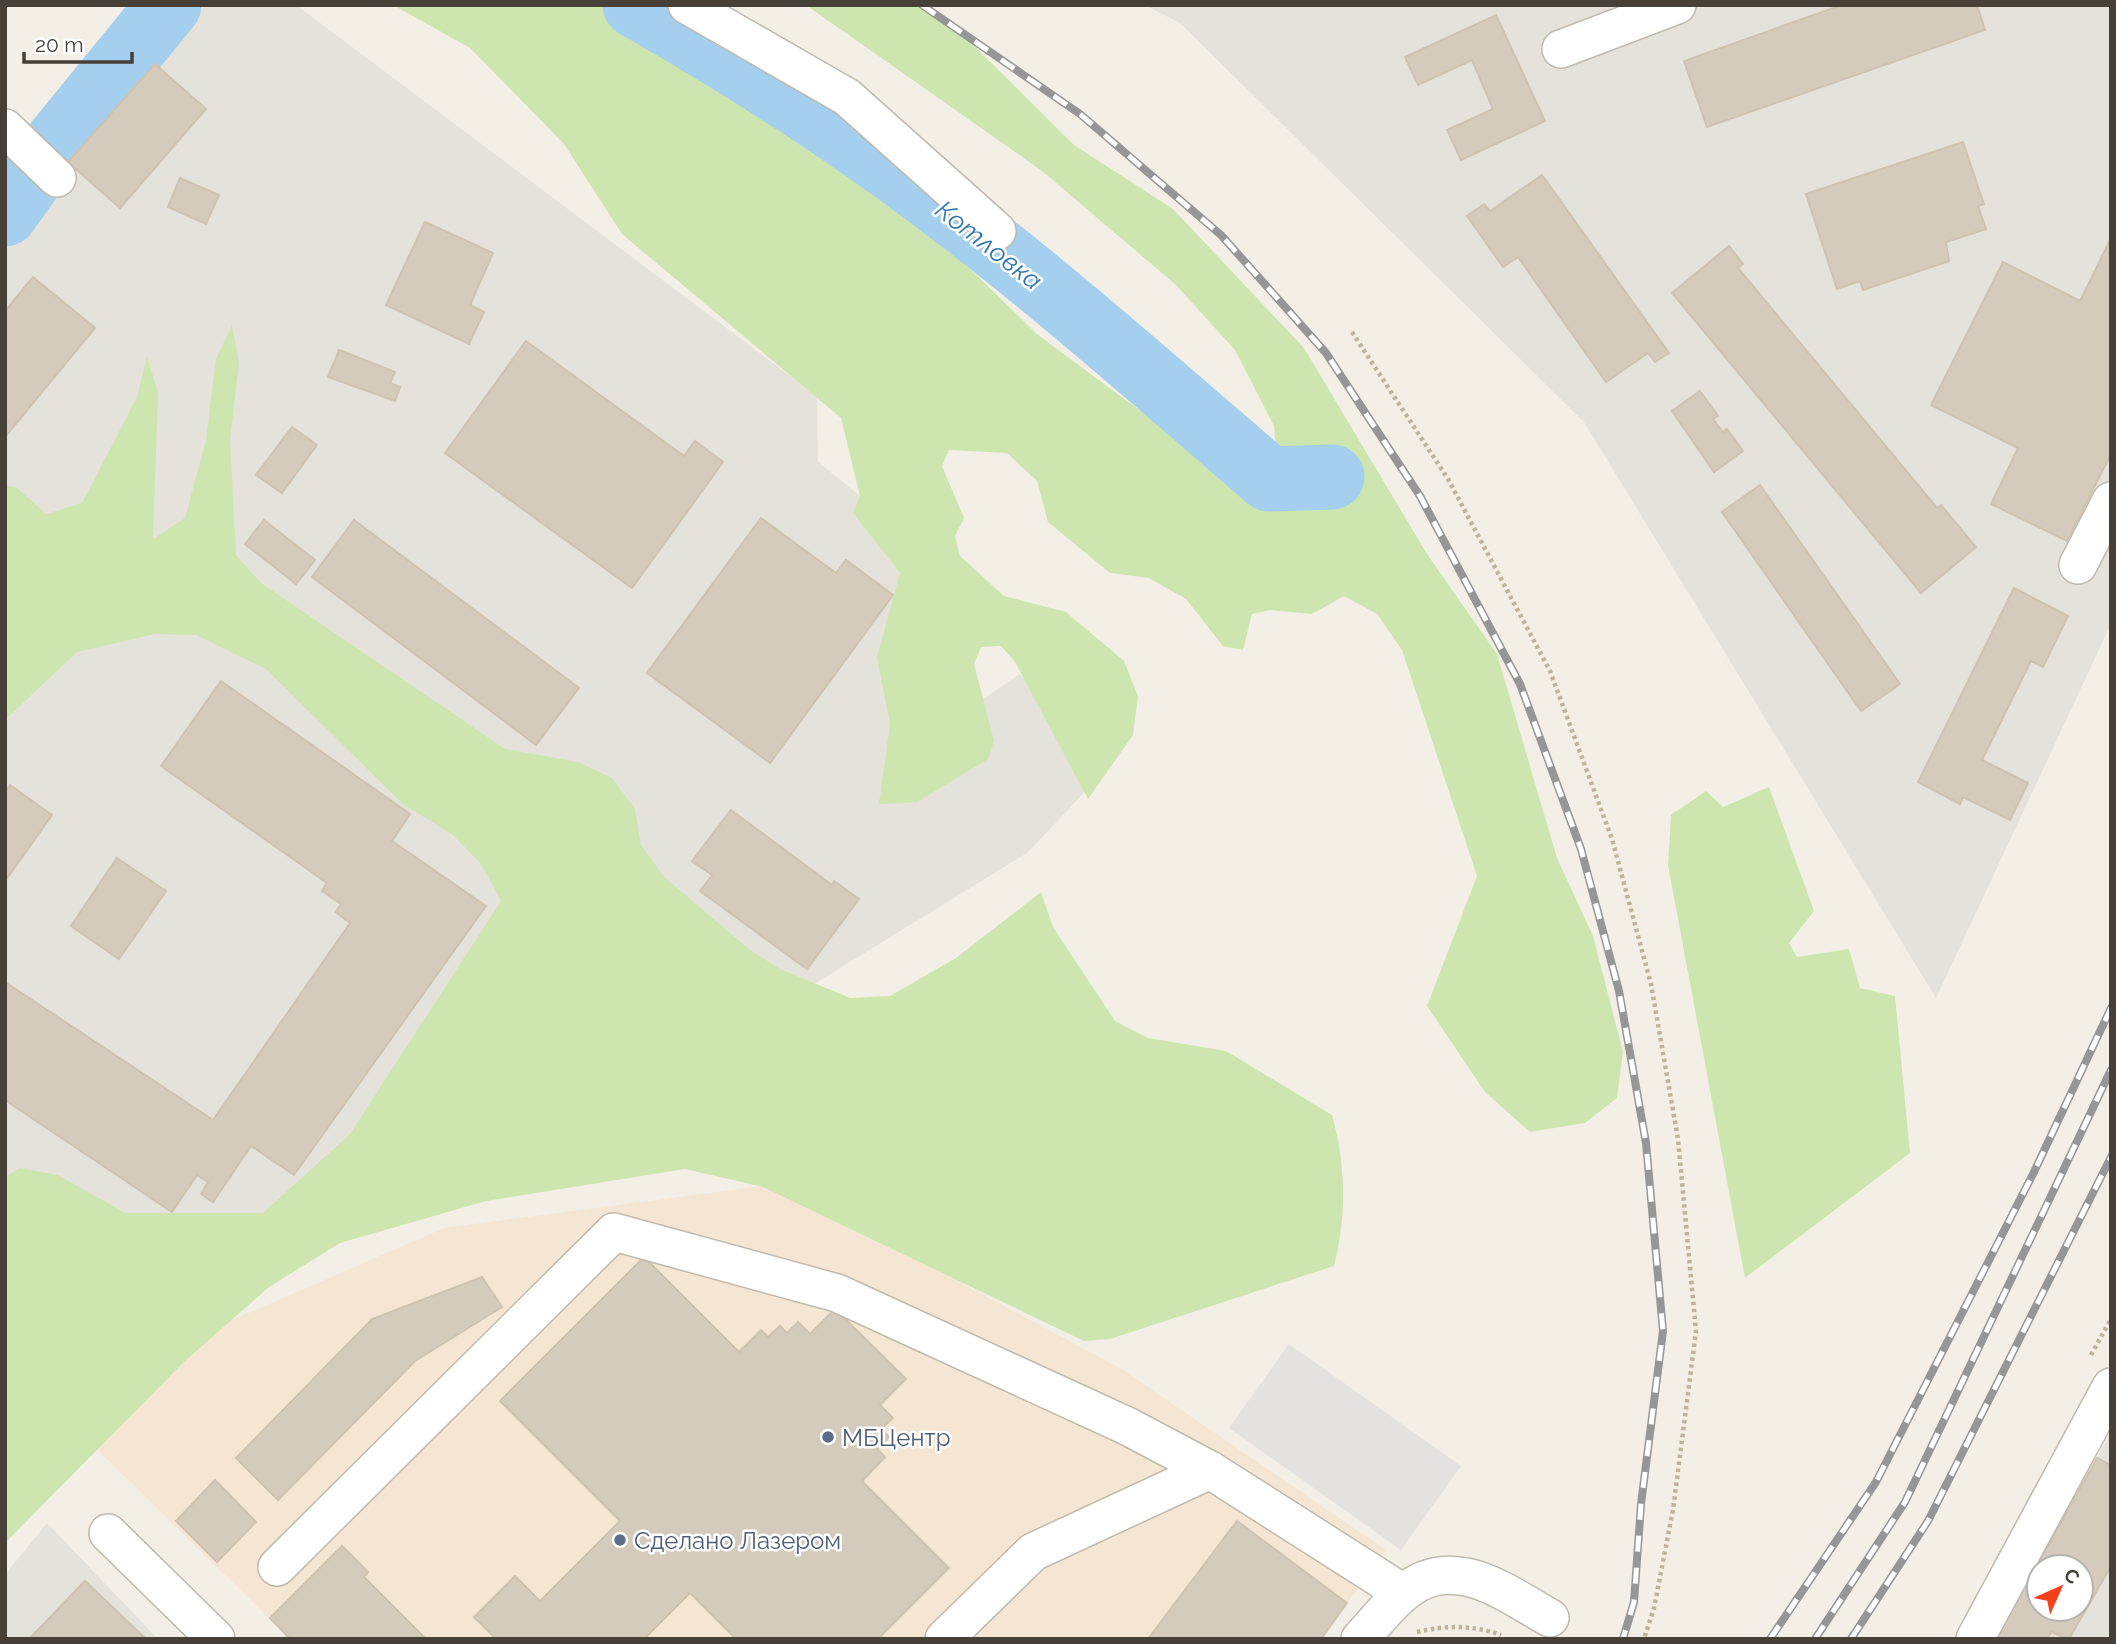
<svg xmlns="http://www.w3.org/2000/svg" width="2116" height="1644" viewBox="0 0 2116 1644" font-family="Raleway,sans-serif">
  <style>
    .commercial { fill: #f4e6d2 }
    .industrial { fill: #e5e1db; fill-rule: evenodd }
    .green { fill: #cde6b0 }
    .parking { fill: #e4e2de }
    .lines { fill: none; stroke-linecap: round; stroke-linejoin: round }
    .river { stroke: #a4cfef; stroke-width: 65 }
    .building { fill: #d4cbbc; stroke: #cfc3af; stroke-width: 2; fill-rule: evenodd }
    .minor-casing { stroke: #c1baac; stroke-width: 40 }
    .path { stroke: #c0b39b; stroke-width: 4.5; stroke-dasharray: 3.5 3.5; stroke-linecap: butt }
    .minor { stroke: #fff; stroke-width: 37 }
    .rail-casing { stroke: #969696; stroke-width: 8 }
    .rail { stroke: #fff; stroke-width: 5; stroke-dasharray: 16; stroke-linecap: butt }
    .service-dot { fill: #5c6f8a; stroke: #fff; stroke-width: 2.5 }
    .labels { text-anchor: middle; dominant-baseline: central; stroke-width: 5; stroke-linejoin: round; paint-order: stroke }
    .service-label { font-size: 24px; fill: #4e5e75; stroke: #fff; text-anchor: start }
    .water-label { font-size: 26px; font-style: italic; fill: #3178af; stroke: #fff }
  </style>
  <rect width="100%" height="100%" fill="#f3efe6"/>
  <path class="commercial" d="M778,1184L1123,1370L1386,1550L1321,1639H290L98,1450L182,1342L444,1228Z"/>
  <g class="industrial">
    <path d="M205,5H296L817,396L818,462L927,550L980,701L1020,674L1099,777L1027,853L705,1051L5,1319V147L49,189L68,162Z"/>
    <path d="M1145,5H2111V624L1936,998L1584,422L1180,23Z"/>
    <path d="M2111,1431V1639H1996L2097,1458ZM2039,1567H2081V1609H2039Z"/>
    <path d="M47,1523L158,1639H5V1575Z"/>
  </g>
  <g class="green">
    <path d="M393,5H630L782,86L1038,335L1227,475L1276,450L1274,426L1235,350L1176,285L1042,171L806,5H917L962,34L1074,145L1173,209L1304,348L1427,554L1497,654L1557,858L1593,936L1623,1052L1617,1098L1585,1123L1530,1132L1485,1092L1427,1006L1477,876L1402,650L1377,614L1344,596L1312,614L1270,610L1252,614L1243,650L1223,646L1186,599L1149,578L1110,573L1048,522L1037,481L1007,453L949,450L942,466L964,518L955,536L960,556L1004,596L1066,612L1124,661L1138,696L1133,735L1088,799L1015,662L1001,646L981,647L974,664L994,741L988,759L917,802L879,804L890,724L877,657L900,573L853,513L860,496L841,418L622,234L564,144L470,48Z"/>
    <path d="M232,325L239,363L230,440L236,555L261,583L505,749L578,762L612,778L635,809L641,845L664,877L750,950L780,969L850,998L890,996L956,958L1041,892L1053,927L1115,1021L1148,1038L1226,1051L1332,1115C1346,1165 1347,1215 1334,1266L1110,1339L1084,1341L763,1187L685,1169L486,1201L340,1243L269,1287L186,1360L5,1543V1177L20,1168L58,1175L125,1213H263L350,1134L501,901L481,864L453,835L403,804L266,669L196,635L155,634L77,652L5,720V486L17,488L46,514L82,503L137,397L147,357L158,392L153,539L185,518L206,440L216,359Z"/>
    <path d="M1769,787L1814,911L1789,943L1797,957L1849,949L1860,988L1895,996L1910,1153L1745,1278L1668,865L1671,815L1706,791L1723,807Z"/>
  </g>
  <path class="parking" d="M1289,1344L1461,1466L1401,1550L1229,1428Z"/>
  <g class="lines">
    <g class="river">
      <path d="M635,5C719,53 802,105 881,161C1017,258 1143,370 1269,479L1332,477"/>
      <path d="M5,214L53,147L169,5"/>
    </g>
  </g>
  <g class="building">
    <path d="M1842,5H1977L1985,30L1707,127L1684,61Z"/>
    <path d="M1496,15L1545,121L1461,160L1447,130L1493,109L1472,60L1418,85L1405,57Z"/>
    <path d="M155,64L206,109L120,208L68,162Z"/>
    <path d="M1963,142L1984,204L1978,206L1986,229L1946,242L1949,261L1863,290L1860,281L1837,289L1806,194Z"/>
    <path d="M1542,175L1669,353L1655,362L1648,353L1606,382L1518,257L1503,267L1467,216L1484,204L1490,211Z"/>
    <path d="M180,178L219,195L206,224L168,207Z"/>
    <path d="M425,222L493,253L470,305L484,312L469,344L386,305Z"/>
    <path d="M2111,238V454L2067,541L1991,504L2018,448L1931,405L2003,262L2080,301Z"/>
    <path d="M1729,246L1743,264L1738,268L1937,508L1941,505L1976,547L1921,593L1672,293Z"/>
    <path d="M33,277L95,328L5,437V311Z"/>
    <path d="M526,341L684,456L695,441L723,462L632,588L445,453Z"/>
    <path d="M339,350L395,372L390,383L400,387L395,401L328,377Z"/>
    <path d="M1700,391L1718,416L1713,419L1723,432L1727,429L1743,451L1714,472L1672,411Z"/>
    <path d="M292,427L317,445L282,493L256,475Z"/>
    <path d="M1760,485L1900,684L1861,711L1722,512Z"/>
    <path d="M761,518L836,573L846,560L893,595L770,763L647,673Z"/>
    <path d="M264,520L315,560L296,584L245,544Z"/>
    <path d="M354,520L579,688L536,745L312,577Z"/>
    <path d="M2014,588L2068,616L2043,667L2031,661L1982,760L2028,783L2010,820L1963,797L1960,804L1918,782Z"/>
    <path d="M221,681L410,814L392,841L486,906L294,1175L251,1146L213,1202L201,1194L208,1182L197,1175L172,1212L5,1100V988L8,984L213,1120L350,923L336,912L341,904L322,891L327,883L161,766Z"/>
    <path d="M10,785L52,815L5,881V793Z"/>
    <path d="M731,810L832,885L834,881L859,899L807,969L700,891L712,875L692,861Z"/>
    <path d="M117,858L166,891L119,959L71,926Z"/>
    <path d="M644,1257L739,1352L761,1330L768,1337L780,1326L787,1333L798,1322L810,1334L835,1309L906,1379L880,1405L893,1418L881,1429L889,1437L877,1449L885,1457L862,1481L949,1568L878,1639H736L690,1593L644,1639H496L474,1617L515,1576L540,1601L620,1521L500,1401Z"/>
    <path d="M482,1277L502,1307L415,1361L278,1500L236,1458L372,1319Z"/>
    <path d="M2097,1458L2111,1465V1566L2069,1639L2051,1632L2047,1639H1996ZM2039,1567H2081V1609H2039Z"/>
    <path d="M215,1480L256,1522L217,1562L176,1521Z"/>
    <path d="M1237,1521L1347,1603L1321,1639H1148Z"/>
    <path d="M342,1546L368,1572L364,1577L426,1639H290L270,1618Z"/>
    <path d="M85,1581L146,1639H29Z"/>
  </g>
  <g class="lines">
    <g class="minor-casing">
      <g id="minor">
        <path d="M687,5L847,97L997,231"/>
        <path d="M1561,49L1677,5"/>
        <path d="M5,128L57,178"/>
        <path d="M2078,565L2111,501"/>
        <path d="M108,1533L216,1639"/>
        <path d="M277,1567L614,1232L837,1293L1127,1426L1210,1470L1403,1593"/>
        <path d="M944,1639L1033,1552L1210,1470"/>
        <path d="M1360,1639C1374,1624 1386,1608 1401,1595C1451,1550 1504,1592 1550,1618"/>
        <path d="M1975,1639L2111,1387"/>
      </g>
    </g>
    <g class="path">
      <path d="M1352,332L1448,479L1550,671L1612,839L1651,984L1678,1139L1696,1331L1673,1510L1654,1608L1644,1639"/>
      <path d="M2091,1355L2111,1319"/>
      <path d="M1417,1632C1446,1625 1473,1625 1501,1635"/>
    </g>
    <use href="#minor" class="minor"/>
    <g class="rail-casing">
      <g id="rail">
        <path d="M922,5L1080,114L1221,235L1326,353L1420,496L1520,684L1581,849L1619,991L1646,1143L1663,1331L1641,1504L1634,1602L1623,1639"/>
        <path d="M1770,1639L1876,1482L2034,1172L2111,1008"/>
        <path d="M1815,1639L1905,1502L2111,1070"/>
        <path d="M1851,1639L1928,1521L2111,1157"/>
      </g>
    </g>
    <use href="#rail" class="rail"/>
  </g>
  <g class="service-dot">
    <circle cx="828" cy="1437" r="7"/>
    <circle cx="620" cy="1540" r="7"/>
  </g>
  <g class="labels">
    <g class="service-label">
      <text x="842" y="1437">МБЦентр</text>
      <text x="634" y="1540">Сделано Лазером</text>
    </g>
    <g class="water-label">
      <text transform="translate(989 245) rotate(38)">Котловка</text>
    </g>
  </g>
  <rect width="2116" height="1644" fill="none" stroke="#464036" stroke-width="14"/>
  <g transform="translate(2060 1588) rotate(45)"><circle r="33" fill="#ffffff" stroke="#b5b3af" stroke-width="2"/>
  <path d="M0-5L12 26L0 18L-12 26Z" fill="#f5401b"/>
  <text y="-10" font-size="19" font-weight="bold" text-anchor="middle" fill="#464036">С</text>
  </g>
  <path d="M24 52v10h108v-10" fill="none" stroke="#464036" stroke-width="3.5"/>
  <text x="35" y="52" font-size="21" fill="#464036" stroke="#ffffff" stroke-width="5" paint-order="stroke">20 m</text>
</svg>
